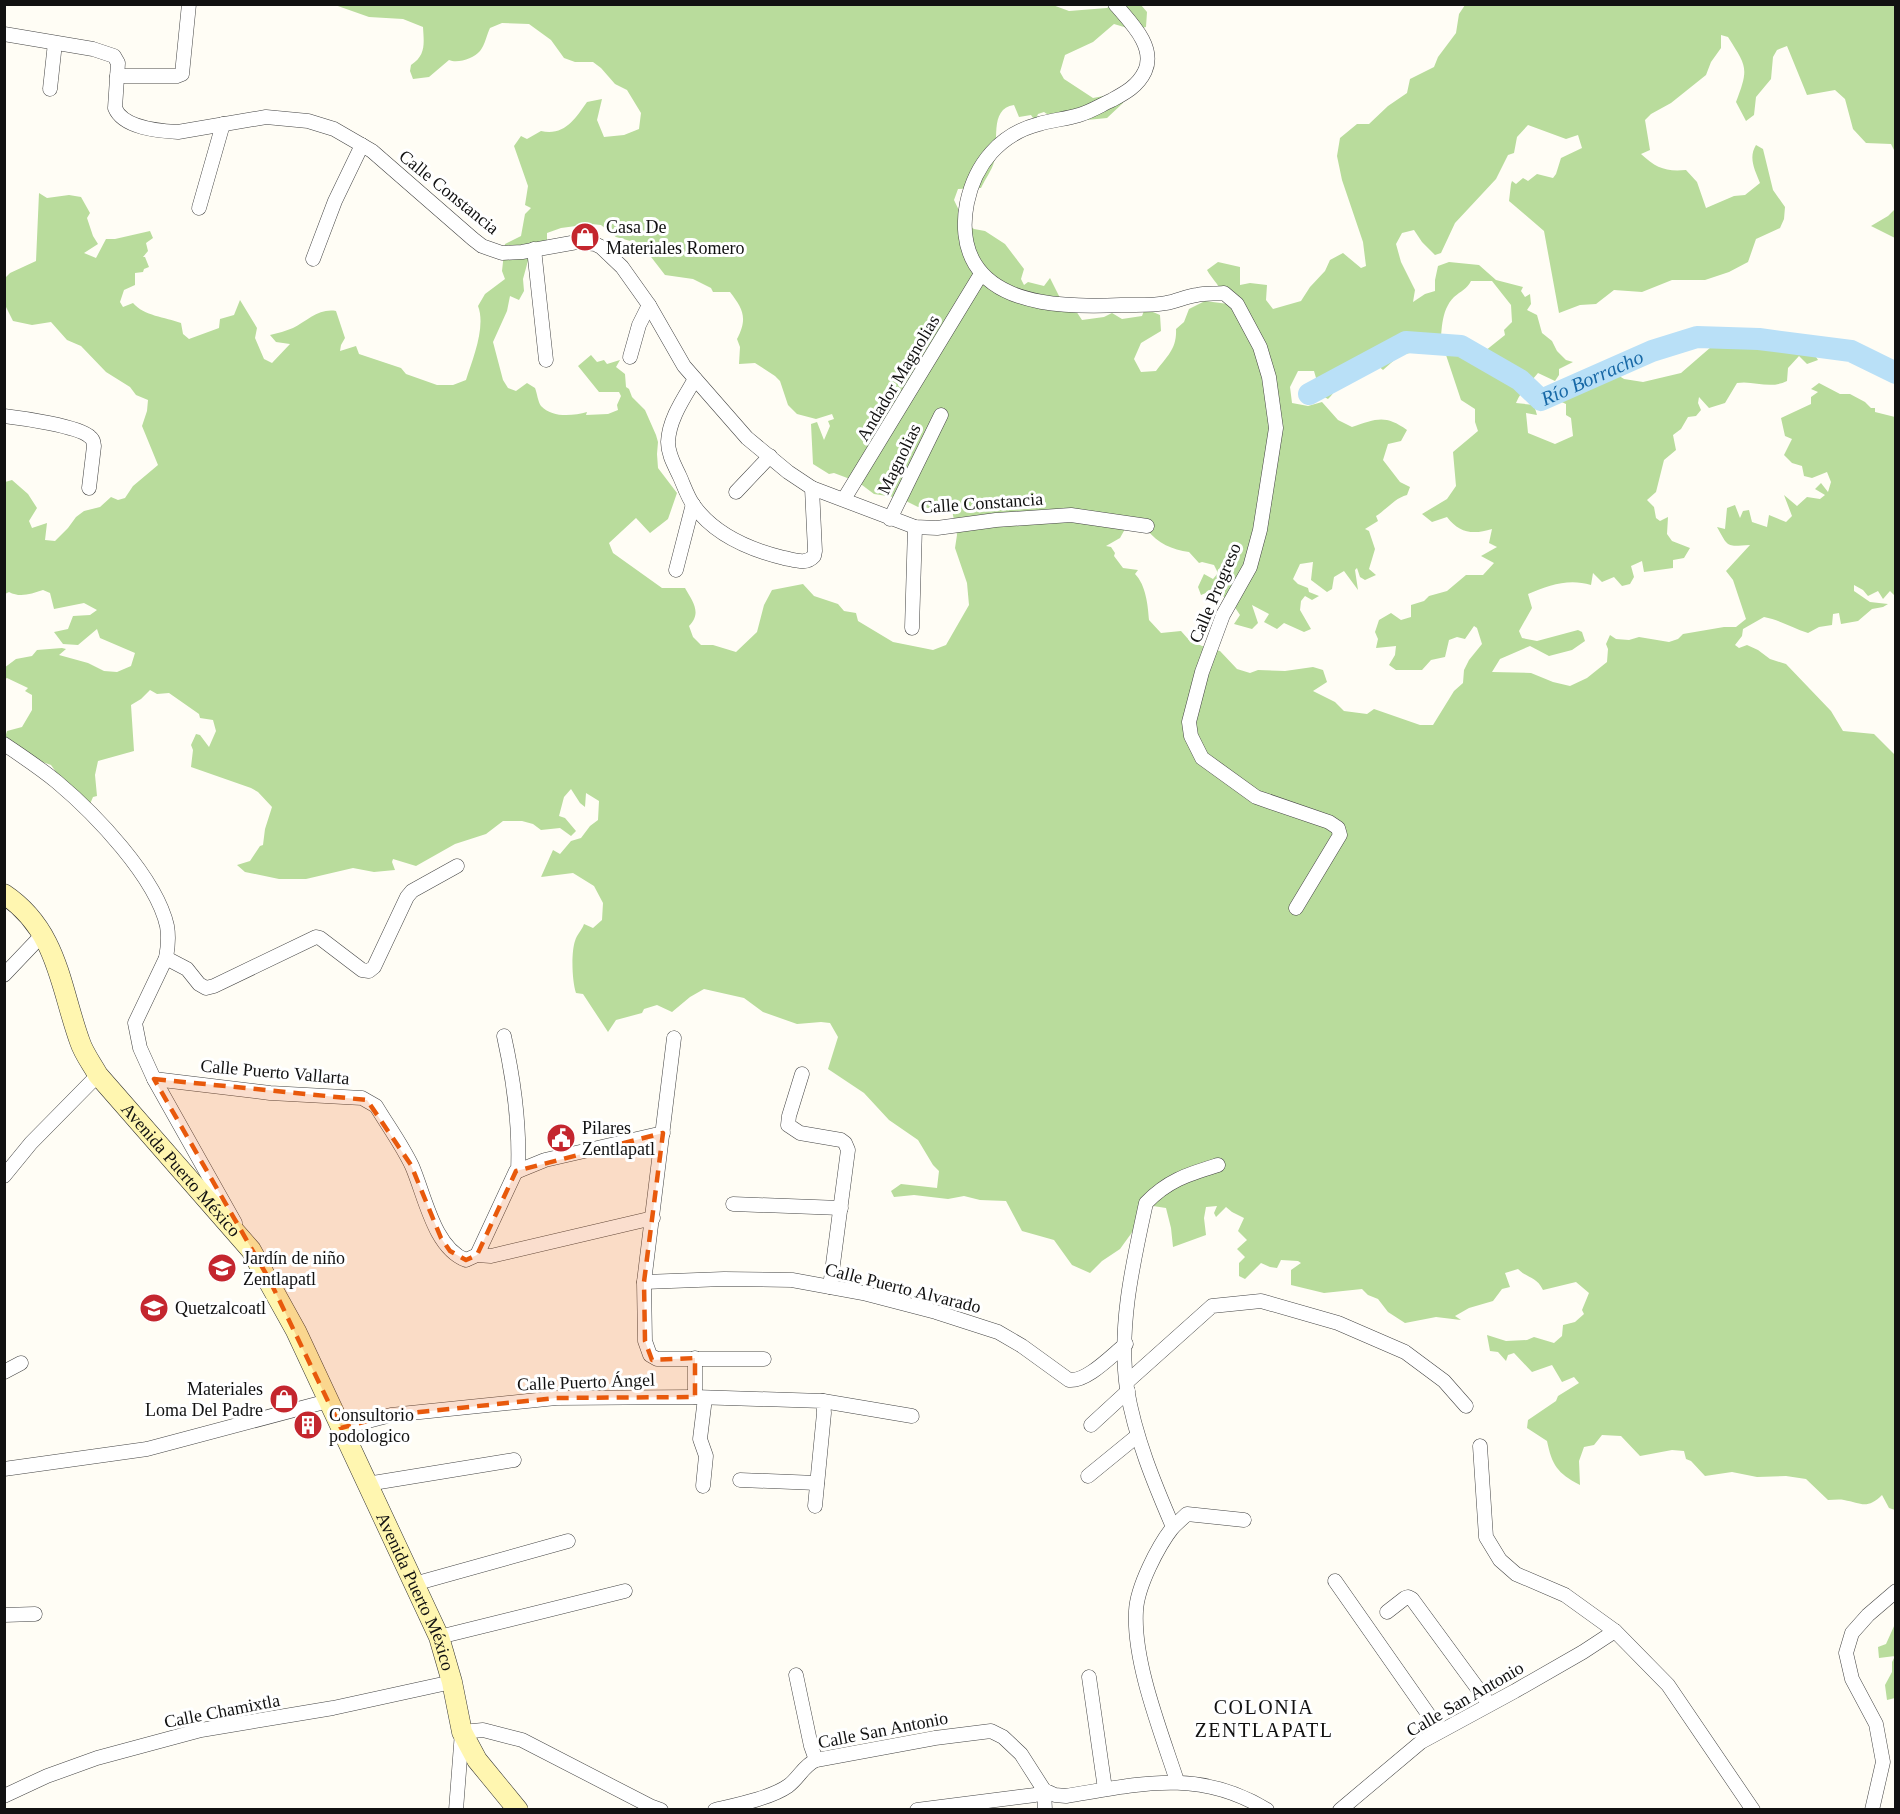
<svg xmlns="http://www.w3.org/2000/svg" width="1900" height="1814" viewBox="0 0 1900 1814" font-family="Georgia,serif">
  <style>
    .forest { fill: #b9dc9c; fill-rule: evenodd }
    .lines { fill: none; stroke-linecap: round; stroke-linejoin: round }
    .river { stroke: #b9e0f7; stroke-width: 22 }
    .minor-casing { stroke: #444; stroke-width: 15 }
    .secondary-casing { stroke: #333; stroke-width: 21 }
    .minor { stroke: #fff; stroke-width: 14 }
    .secondary { stroke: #fff6b0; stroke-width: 20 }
    .marked { fill: #e8590c; fill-opacity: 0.2; stroke: #e8590c; stroke-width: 4.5; stroke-dasharray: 12 8; stroke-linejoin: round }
    .labels { text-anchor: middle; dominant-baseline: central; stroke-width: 6; stroke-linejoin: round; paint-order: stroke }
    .street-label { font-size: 18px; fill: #111; stroke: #fff }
    .poi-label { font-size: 18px; fill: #111; stroke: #fff; text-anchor: start }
    .water-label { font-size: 20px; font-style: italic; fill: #1768a6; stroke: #fff }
    .neighbourhood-label { font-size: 20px; letter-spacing: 1.5px; fill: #111; stroke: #fff }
  </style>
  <rect width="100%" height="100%" fill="#fffdf5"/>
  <g class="forest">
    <path d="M1050,4L1069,11L1107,8L1111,5H1141L1147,12L1146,27L1134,30L1114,24L1093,42L1065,55L1060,72L1064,79L1093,98L1125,92L1123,103L1107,118L1087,120L1060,113L1050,116L1044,112L1038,114L1035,121L1031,115L1019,117L1014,105C988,109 1000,143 994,162C992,170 985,179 981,188L958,189L954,200L965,223L974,229L985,231L1005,244L1024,269L1021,279L1024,285L1028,282L1044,286L1050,278L1060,298L1074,308L1082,320L1104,317L1112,313L1122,319L1142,316L1145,308L1152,307L1153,312L1160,315L1161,331L1141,343L1134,359L1141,372L1156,371C1167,356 1177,349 1176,329L1184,322L1189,309L1205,301L1236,305L1240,301L1239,296L1224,297C1222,288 1212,279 1207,270L1218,262L1240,267V285L1250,283L1267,285L1266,300L1273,309L1301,301L1310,287L1325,271L1330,260L1343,253L1361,268L1366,266L1363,242L1342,180L1337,156L1340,138L1357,124H1369L1388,106L1407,93L1410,79L1434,67L1438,57L1456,33L1459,14L1465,5H1895V152L1891,144L1866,143L1853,129L1845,99L1835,90L1807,95L1787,46L1777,50L1773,57L1771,79L1756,97L1754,115L1746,121L1736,102C1749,68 1747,67 1728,37L1721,35V48L1711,62L1706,75L1671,103L1651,114L1645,120L1650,150L1641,154C1656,168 1666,172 1686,170L1697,182L1706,208L1734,196L1745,195L1760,183C1755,170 1748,158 1756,145L1763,149L1773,190L1785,207L1784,219L1780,228L1756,239L1748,262L1729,272L1705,280H1672L1642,292L1614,290L1596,304L1580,305L1559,313L1544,231L1509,201L1511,184L1512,181L1516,184L1523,178L1528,181L1537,174L1553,178L1556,174L1561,158L1582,148L1578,135L1566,139L1528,125L1517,137L1514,153L1508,155L1496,179L1455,223L1441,253L1435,255L1422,242L1414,230L1402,233L1396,244L1401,262L1415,290L1413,302L1425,294L1435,291V280L1438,266L1449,262L1479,265L1496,280L1523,287L1521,291L1525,297L1530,294L1531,304L1527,310L1537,315L1542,333L1552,341L1557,351L1566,360L1573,362L1559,369V375L1555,381L1538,373C1529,384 1522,389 1516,403L1534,405L1537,415L1526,413L1528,433L1555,444L1573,436L1571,418L1566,415V404L1555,399L1553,388C1567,379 1578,384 1593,377L1596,380L1601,375L1613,372L1624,379L1643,382L1681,373L1711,347L1727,346L1736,342L1771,341L1785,335L1805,345L1807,351L1814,354L1818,360L1807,364L1799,356L1788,368L1787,381C1769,390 1754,380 1737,383L1725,403L1709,408L1699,397L1698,403L1701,410L1696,416L1688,417L1681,429L1673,435L1676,450L1664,460L1656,492L1647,500L1654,507L1656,518L1660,521L1668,517L1667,534L1672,541L1690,548L1684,558L1673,560V568L1644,572L1642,561L1631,566L1634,577L1630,584L1622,586L1614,577L1602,582L1593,573L1591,585C1569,578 1549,585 1528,594L1532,608L1519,631L1522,638L1537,641L1578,630L1582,632L1585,641L1572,650L1549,656L1530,646L1500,659L1492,672L1531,673L1553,682L1570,686L1587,678L1607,662L1608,649L1606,644L1610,635L1616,639L1629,640L1639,637L1669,642L1678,639L1683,634L1724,627H1736L1746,619L1733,580L1726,571L1750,545C1727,546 1729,549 1717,527L1725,529L1727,508L1735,505L1740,518L1743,511L1749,510L1752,522L1767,527L1769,515L1786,522L1792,516L1784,495L1797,506L1807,497L1820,499L1825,495L1815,489L1821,483L1828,492L1831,482L1827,472L1812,478L1804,476L1802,466L1792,463L1784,455L1792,439L1785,436L1781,418L1811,404V397L1818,392L1811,389L1819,383L1840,394H1850L1865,402L1871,408H1875V412L1895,417V596L1890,591L1883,599L1878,591L1868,596L1863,590L1854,585V591L1870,602L1888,604L1883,607L1872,609L1858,621L1841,624L1839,613L1833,614L1832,625L1819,627L1808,633C1792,628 1780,620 1764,617L1743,629L1742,636L1735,645L1739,648L1747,645L1758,650L1770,659L1786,664L1831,711L1843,731L1874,734L1895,755V1510L1889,1508L1882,1495C1867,1510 1861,1503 1844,1500C1839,1499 1833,1500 1828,1500L1806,1479L1786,1476L1757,1477L1732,1472L1705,1476L1691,1461L1686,1459L1684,1451L1672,1450L1640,1456L1621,1436L1602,1435L1594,1445L1584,1447L1579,1461L1580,1485C1557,1473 1552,1465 1547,1441L1527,1428L1528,1420L1556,1401L1558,1396L1579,1383L1574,1377L1562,1382L1552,1365L1532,1372L1514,1353L1508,1355L1506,1361L1498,1352L1490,1351L1487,1335L1506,1341L1527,1340L1534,1337L1554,1343L1562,1336L1563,1325L1575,1322L1584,1314L1582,1310L1589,1293L1576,1282L1543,1290C1536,1276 1528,1279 1518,1269L1505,1273L1510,1287L1502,1289L1493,1301L1469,1308L1455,1316L1461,1320L1436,1317L1405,1323L1388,1312L1378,1299L1368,1295L1362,1289L1324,1293L1291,1285V1270L1301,1263L1298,1261L1281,1260L1277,1268L1270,1267L1261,1263L1245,1279L1239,1276V1263L1245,1257L1237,1249L1247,1240L1238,1231L1244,1218L1232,1212L1226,1207L1216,1217L1214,1213L1217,1206L1206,1207L1204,1218L1206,1235L1173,1247L1171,1228L1166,1208L1153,1206L1140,1218L1133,1231L1120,1249L1102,1261L1090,1273L1072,1265L1054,1240L1022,1231L1006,1201L980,1200L964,1196L948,1199L914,1195L894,1197L891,1191L901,1184L937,1188L939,1171L933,1165L918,1140L889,1120L864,1093L828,1069L838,1037L830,1023L821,1022L797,1024L763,1012L744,998L704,989L690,997L672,1012L657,1005L644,1009L642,1013L616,1020L608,1032L583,994L576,993C572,981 571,953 575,941C577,934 582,930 584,924L593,928L602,920L603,903L594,886L573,873L541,877L553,850L560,854L571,841L581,838L590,826L598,820L599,801L586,793L585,807L580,803L571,789L564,797L559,816L565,818L576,831L571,836L560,828L541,830L533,824L522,821H503L486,834L455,844L416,866L393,859L392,862L395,870L374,872L353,868L306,879H279L245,872L237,865L250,861L260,846L263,845L265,829L272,807L258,792L251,788L191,767L193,750L191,745L196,734L200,735L209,747L216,731L213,720L200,718L199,714L169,693L157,694L150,690L141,699L131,705L134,751L98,761L95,775L97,796L93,797L90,804L61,779L51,765L28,757L5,738L7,731L22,727L32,710V695L25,691L28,688L7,678L5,679L4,668L16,659L32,656L37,650L62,648L66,649L59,655L88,663L104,671L117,672L131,666L135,653L100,638L97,629L78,645L63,644L54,632L68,629L73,616L90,615L97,610L84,603L54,609L50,593L43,590C31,594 20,598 9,592L5,594V482L12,480L28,494L37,508L29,521L32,528L47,523L45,540L55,541L68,528L76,517L84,511L100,507L111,497L118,500L125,498L133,486L158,465L142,426L147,411L148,400L136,395L130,387L106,372L81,346L67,340L51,322L32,325L13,321L5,305V278L10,273L36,261L39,193L47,198L69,195L81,197L90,213L87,218L93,236L98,244L84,253L96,258L106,239H115L150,231L153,238L146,243L148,251L143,257H145L149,267L144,269L143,272L135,273V285L124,290L120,302L123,307L133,303C144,316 165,317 181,323L183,334L189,339L219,328L220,319L234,315L240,300L257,328L255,338L264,359L272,363L290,344L276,342L270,335C278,333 286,331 293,328C307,321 319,308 336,311L345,338L341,345L340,351L356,346L359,354L401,368L406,374L437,385H453L466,380C473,358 486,327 478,306L485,294L505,279L502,271L505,244L521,236L525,214L531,208L525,205L528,186L514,146L521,136L527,139L541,131C565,136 575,119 587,102L602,99L597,120L604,137L624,135L639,129L641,113L627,90L615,84L601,68L593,62H575L564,58L551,40L529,24L502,23L490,28C487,34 485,45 480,51C474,58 458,64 449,60L429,77L413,79L410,71L411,65C426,55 424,44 423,27L403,19L369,17L335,5ZM591,224L601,225L616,237L641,244L665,275L693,279L711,288L713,292H730C743,309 748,318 737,339L740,347L739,364L755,363L775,376L780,381L788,405L797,414L816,419L832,414L834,419L828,421L830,426L824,440L817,422L811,424L813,464L829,474L834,473L858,482L874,494L900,498L918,507L952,510L957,535L955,548L967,583L969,605L946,645L933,650L893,642L858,621L856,613L844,611L838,604L814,596L803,584L772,590L764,605L757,632L736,652L713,645H701L693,637L689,626C702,613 693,602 685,588H662L613,553L609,543L636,518L650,533L668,519L677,493L658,468L657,454L658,442L656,435L645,410L632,397L629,389L626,387L625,374L616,367L620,360L607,364L604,360L597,362L591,355L578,366L599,392H619L621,396L617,405L618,410L608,414L586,415L587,412C573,416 552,418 541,406C538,402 537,393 535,388L527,383L516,391L508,388L503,380L493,342L507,311L510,296L519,300L524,291L523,279L529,257L547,247V233L561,228ZM1471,281H1492L1511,305L1512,322L1504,330L1505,335L1485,351L1450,354L1448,348L1444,349L1461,400L1475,409V422L1478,431L1453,452L1456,486L1447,499L1422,514L1432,522L1447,517C1459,533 1473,535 1492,529L1489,543L1497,547L1481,556L1494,563L1483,575H1466L1447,591L1429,596L1424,601L1411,605V617L1401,620L1391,613L1379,620L1375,632L1378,639L1376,648L1396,646L1395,655L1389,665L1396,670H1422L1431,660L1445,657L1449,640L1457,637L1465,639L1474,626L1477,628L1482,644L1469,660L1464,670L1463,683L1454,691L1433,725H1420L1374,709L1367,714L1344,711L1335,702L1313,691L1327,682L1323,670L1313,667L1285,671L1258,670L1250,673L1237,669L1220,651L1202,646L1189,640L1181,631L1161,633L1149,620C1148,606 1146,585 1135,574L1138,570L1123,568L1114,556L1115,553L1111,547L1106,546L1120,538L1125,529L1147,530C1158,543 1172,550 1189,552L1199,563L1202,562L1214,565L1218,573L1213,579L1204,574L1198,587L1201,595L1215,589L1234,606L1240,615L1234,624L1252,629L1258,623L1252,605L1269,614L1264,622L1277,629L1284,623L1304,632L1311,629L1300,610L1301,601L1305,596L1312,600L1319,596L1309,592L1308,588L1298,584L1293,579L1300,564L1313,562L1311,580L1327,592L1332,589L1334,577L1344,571L1358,590L1355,570L1357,568L1360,577L1365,580L1376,575L1369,569L1375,549L1369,531L1365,529L1378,521L1376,516C1387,509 1395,498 1407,495L1410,487L1400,482L1383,460L1388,444L1401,441L1407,430C1385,414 1376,419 1352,427L1338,420L1322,402L1308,406L1292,403L1290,387L1298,371H1314L1321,395L1328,399C1332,395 1334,392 1337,387C1341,381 1363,362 1370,359L1383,370L1400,355L1425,350L1440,351C1442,333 1440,311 1454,297C1461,291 1467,289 1471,281Z"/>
    <path d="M1895,209V238L1871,226L1888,216Z"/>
    <path d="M1895,1624V1698L1887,1700L1885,1685L1892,1672V1662L1895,1656L1879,1658L1878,1647L1886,1644Z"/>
  </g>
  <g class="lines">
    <path class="river" id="s1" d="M1309,394L1406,342L1461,346L1520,380L1541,400L1652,351L1697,337L1759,339L1851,351L1896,373"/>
    <g class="minor-casing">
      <g id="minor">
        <path d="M1115,4C1130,22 1156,46 1145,71C1138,86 1125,93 1112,100C1101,105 1090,112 1079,115C1066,119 1052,120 1039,124C1000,134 975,164 967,203C963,223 964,246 975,264C1002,308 1075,307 1121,305C1136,305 1151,306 1166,303C1176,302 1186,296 1197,295C1205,293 1215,294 1224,293L1237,304L1260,347L1269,377L1276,428L1260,530L1250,567L1223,615L1202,672L1189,722L1191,736L1202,758L1256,797L1329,822L1338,828L1340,835L1296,908"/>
        <path d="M4,34L93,49L114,56L118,63L115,108C123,128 159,131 178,132L266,117L308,121L334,129L372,151L473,239L482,246L502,253L522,252L577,242L595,244L601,247L622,267L649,305L684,366L747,438L788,472L812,488L915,527L937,528L996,520L1071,515L1147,526"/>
        <path d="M117,76H177L182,74L189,4"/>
        <path d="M50,89L55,43"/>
        <path d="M199,208L223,124"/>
        <path d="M534,249L546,360"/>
        <path d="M313,259L335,201L362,145"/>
        <path d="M630,357L639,325L649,305"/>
        <path d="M695,379C684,398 669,419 668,442C668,455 675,466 680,477C684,486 688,498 694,506C715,535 751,550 784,558C795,560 806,565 814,556L815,551L812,488"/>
        <path d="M4,416C21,418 79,426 90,437C94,440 93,441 94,446L89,488"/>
        <path d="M736,492L770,456"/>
        <path d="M844,499L981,274"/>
        <path d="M890,519L941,415"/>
        <path d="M676,570L693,504"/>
        <path d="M912,628L915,527"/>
        <path d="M4,744C22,756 40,768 57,782C94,813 156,877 167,926C169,937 168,947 166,958L135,1023L140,1048L154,1079L235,1223"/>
        <path d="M166,958L187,969L199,984L206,988L214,986L316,937L320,938L362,970L369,971L374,967L407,897L412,891L457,866"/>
        <path d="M4,975L43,934"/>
        <path d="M674,1038L644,1282L645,1341L650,1355L657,1359H764"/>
        <path d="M802,1074L789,1116L788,1125L800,1133L841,1140L845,1143L848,1150L830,1287"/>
        <path d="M154,1079L270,1093L362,1098L376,1106C388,1126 402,1145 412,1166C425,1196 434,1248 466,1260L477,1255L491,1256L653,1218"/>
        <path d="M518,1171L545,1160L663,1133"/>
        <path d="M4,1176L31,1143L98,1075"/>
        <path d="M733,1204L841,1208"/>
        <path d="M477,1255L516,1171H518C520,1125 514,1081 504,1036"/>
        <path d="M644,1282L724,1279L792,1280L863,1293L936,1312L998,1332L1022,1346L1069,1380C1087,1382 1112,1355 1126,1344"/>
        <path d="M695,1358V1397"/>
        <path d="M4,1372L21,1363"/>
        <path d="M1127,1382L1212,1306L1261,1301L1338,1323L1405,1352L1444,1381L1466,1406"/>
        <path d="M823,1401L912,1416"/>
        <path d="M1091,1425L1128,1391"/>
        <path d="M341,1428L391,1415L556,1398L695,1397L823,1401L824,1413L815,1506"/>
        <path d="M1480,1446L1486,1537L1500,1560L1516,1574L1565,1595L1615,1631L1668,1685L1753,1810"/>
        <path d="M4,1469L147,1449L328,1401"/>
        <path d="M1088,1476L1137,1436"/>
        <path d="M740,1480L817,1483"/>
        <path d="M367,1484L514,1460"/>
        <path d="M703,1486L706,1456L700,1439L705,1398"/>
        <path d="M1173,1527L1187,1514L1244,1520"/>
        <path d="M1335,1581L1440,1731"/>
        <path d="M414,1584L568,1541"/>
        <path d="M1387,1612L1405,1598L1408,1597L1412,1599L1489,1704"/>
        <path d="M4,1615L35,1614"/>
        <path d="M439,1637L625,1591"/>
        <path d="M796,1675L811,1746L816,1760"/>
        <path d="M1089,1677L1105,1789"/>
        <path d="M1177,1781C1161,1732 1133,1662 1136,1611C1137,1587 1158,1546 1173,1527C1154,1483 1135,1437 1127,1389C1118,1327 1133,1263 1146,1203C1168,1180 1189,1174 1218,1165"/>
        <path d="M4,1796L47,1776L97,1758L201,1730L333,1708L452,1682"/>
        <path d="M456,1810L462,1732L483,1730L522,1740L650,1806L661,1810"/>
        <path d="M715,1810C736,1805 771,1798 788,1786C799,1778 803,1766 816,1760L935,1738L991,1731L1003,1737L1021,1754L1044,1790L1055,1795L1066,1796C1139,1784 1199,1768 1267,1810"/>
        <path d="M917,1810L1035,1795L1044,1790L1045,1810"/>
        <path d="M1340,1810L1421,1742L1515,1691L1583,1652L1615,1631"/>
        <path d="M1872,1810L1883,1762L1876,1724L1852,1679L1846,1653L1852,1633L1868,1615L1896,1591"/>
      </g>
    </g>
    <g class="secondary-casing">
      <g id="secondary">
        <path id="s2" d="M4,894C58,930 60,987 80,1042C84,1054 92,1064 98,1075L251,1250L296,1331L439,1637L452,1682L462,1732L477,1760L518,1810"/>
      </g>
    </g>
    <use href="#minor" class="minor"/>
    <use href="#secondary" class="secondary"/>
  </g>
  <path class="marked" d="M154,1079L367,1100L411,1165L441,1238L450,1251L466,1260L477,1255L516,1171L663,1133L644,1282L645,1341L652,1360L695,1358V1397L556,1398L391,1415L341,1428L269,1279Z"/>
  <defs>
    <g id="shop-disc" transform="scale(1.5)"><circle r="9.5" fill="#c4262e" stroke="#fff"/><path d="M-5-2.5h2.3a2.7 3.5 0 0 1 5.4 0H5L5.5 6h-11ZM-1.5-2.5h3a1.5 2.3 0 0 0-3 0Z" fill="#fff"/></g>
    <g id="civic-disc" transform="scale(1.5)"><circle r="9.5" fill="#c4262e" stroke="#fff"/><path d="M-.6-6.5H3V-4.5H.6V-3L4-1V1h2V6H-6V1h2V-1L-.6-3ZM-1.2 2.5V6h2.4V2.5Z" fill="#fff"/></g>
    <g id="school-disc" transform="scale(1.5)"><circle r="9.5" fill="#c4262e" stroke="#fff"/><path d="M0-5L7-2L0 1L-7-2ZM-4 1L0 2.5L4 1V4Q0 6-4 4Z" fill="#fff"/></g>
    <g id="building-disc" transform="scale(1.5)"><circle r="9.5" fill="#c4262e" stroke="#fff"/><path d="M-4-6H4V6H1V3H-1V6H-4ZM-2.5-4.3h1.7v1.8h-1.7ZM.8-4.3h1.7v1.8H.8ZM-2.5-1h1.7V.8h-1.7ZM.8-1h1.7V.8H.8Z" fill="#fff"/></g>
  </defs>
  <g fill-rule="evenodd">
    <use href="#shop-disc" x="585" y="237"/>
    <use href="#civic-disc" x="561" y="1138"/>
    <use href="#school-disc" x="222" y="1268"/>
    <use href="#school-disc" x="154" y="1308"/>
    <use href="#shop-disc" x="284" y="1399"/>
    <use href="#building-disc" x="308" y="1425"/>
  </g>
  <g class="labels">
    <g class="street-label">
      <text transform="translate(449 192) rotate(39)">Calle Constancia</text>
      <text transform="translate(898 378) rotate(-59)">Andador Magnolias</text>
      <text transform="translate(899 459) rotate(-64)">Magnolias</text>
      <text transform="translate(982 503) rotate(-4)">Calle Constancia</text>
      <text transform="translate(1215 593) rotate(-67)">Calle Progreso</text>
      <text transform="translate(275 1072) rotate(5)">Calle Puerto Vallarta</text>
      <text stroke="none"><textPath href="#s2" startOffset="334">Avenida Puerto México</textPath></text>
      <text transform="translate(903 1288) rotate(14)">Calle Puerto Alvarado</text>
      <text transform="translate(586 1382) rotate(-2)">Calle Puerto Ángel</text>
      <text stroke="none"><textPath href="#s2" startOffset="820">Avenida Puerto México</textPath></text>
      <text transform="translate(1465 1699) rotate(-30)">Calle San Antonio</text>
      <text transform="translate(222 1711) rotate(-11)">Calle Chamixtla</text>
      <text transform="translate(883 1730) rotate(-11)">Calle San Antonio</text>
    </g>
    <g class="poi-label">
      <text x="606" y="227">Casa De<tspan x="606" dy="21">Materiales Romero</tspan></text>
      <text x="582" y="1128">Pilares<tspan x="582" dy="21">Zentlapatl</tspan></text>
      <text x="243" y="1258">Jardín de niño<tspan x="243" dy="21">Zentlapatl</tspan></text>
      <text x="175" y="1308">Quetzalcoatl</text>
      <text x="263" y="1389" text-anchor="end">Materiales<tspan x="263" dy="21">Loma Del Padre</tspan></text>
      <text x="329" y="1415">Consultorio<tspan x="329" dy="21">podologico</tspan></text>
    </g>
    <g class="water-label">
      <text stroke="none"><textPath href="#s1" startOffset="318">Río Borracho</textPath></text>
    </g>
    <g class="neighbourhood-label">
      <text x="1264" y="1707">COLONIA<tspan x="1264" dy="23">ZENTLAPATL</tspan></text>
    </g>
  </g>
  <rect width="1900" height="1814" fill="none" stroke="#111111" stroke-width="12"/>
</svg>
